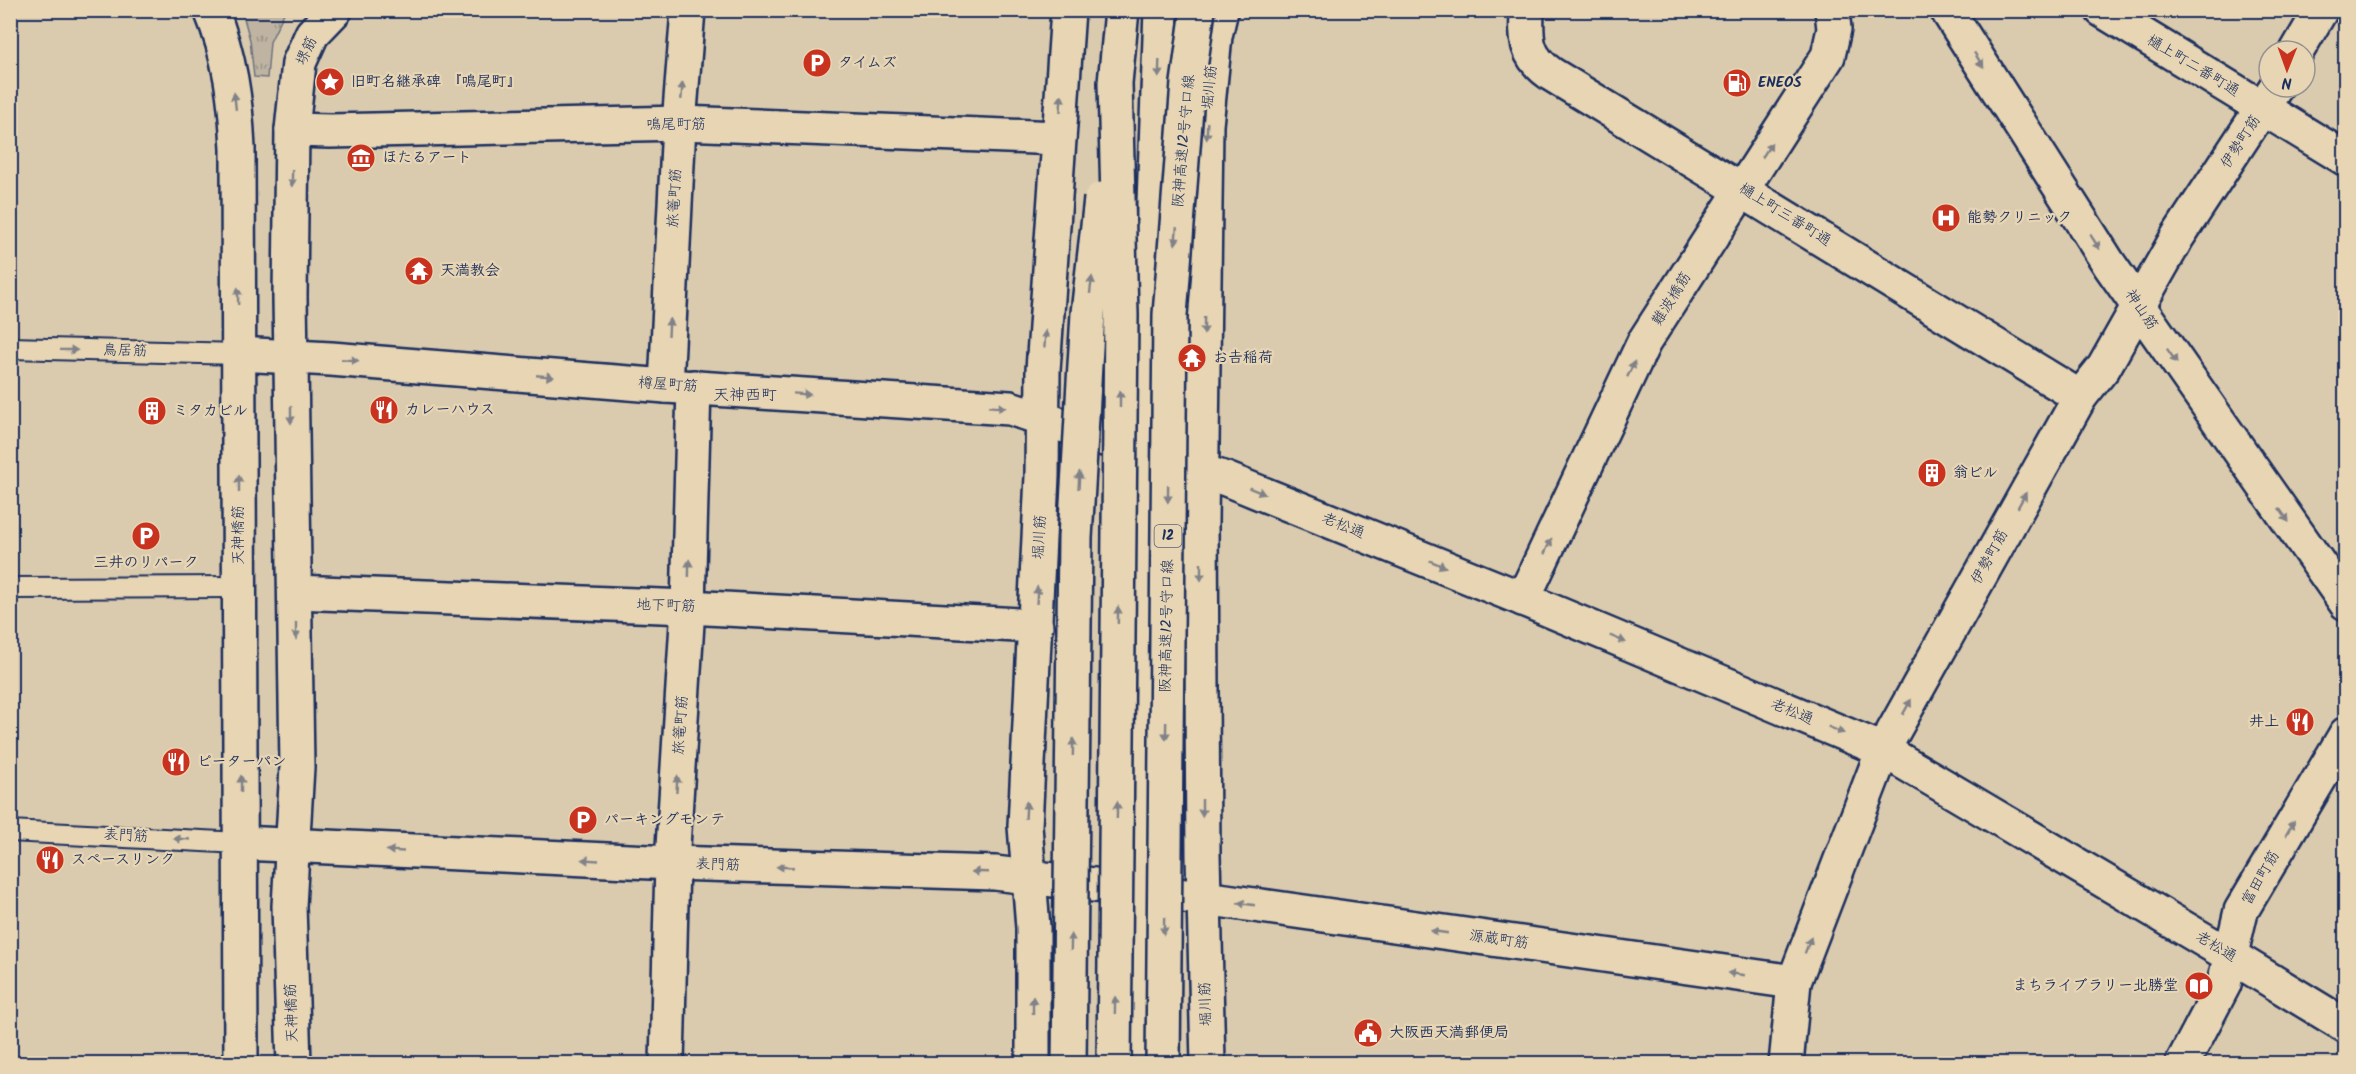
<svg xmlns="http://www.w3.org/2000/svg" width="2356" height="1074" viewBox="0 0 2356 1074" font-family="Kalam,'Klee One',sans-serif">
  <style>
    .grass { fill: url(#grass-tufts); stroke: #6d7280; stroke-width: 1.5 }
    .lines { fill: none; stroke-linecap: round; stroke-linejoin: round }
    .lane-casing { stroke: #1b2f5e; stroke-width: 24 }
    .street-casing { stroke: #1b2f5e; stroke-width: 38 }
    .secondary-casing { stroke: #1b2f5e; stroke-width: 38 }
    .lane { stroke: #e7d5b3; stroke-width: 20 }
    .street { stroke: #e7d5b3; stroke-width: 33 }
    .secondary { stroke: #e7d5b3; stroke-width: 33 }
    .highway-bridge-casing { stroke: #1b2f5e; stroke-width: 38; stroke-linecap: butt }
    .highway-bridge { stroke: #e7d5b3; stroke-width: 33 }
    .oneway { fill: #818288 }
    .labels { text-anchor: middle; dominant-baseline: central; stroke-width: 4.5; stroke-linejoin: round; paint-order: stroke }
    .shield { fill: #e7d5b3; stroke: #586178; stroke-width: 1.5 }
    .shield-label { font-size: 14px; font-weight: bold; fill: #1b2f5e }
    .street-label { font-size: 15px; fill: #1b2f5e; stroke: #e7d5b3 }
    .poi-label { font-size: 15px; font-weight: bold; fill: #1b2f5e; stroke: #e7d5b3; text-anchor: start }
    .neighbourhood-label { font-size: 16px; fill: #1b2f5e; stroke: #e7d5b3 }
  </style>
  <defs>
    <pattern id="grass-tufts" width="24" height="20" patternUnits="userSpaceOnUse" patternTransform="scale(1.5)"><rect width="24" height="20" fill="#bfb4a2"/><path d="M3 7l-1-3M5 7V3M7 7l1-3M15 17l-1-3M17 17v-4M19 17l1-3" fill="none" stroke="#9a9387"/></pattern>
  </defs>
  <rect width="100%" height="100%" fill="#dbcbae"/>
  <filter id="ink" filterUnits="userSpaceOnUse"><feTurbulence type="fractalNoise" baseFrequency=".0167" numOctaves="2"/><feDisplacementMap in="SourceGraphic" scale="12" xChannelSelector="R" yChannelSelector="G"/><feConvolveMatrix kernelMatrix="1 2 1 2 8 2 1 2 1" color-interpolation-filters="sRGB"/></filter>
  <g filter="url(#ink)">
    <path class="grass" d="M242,11H285L270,42L267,78L254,77L250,40Z"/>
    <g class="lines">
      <g class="lane-casing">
        <g id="lane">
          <path d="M10,348L239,354"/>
          <path d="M10,588L239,587"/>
          <path d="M10,831L240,843"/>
        </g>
      </g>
      <g class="street-casing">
        <g id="street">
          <path d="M2102,10L2346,159"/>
          <path d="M292,130L330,131L682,123L1059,138"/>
          <path d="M239,354L331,359L666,386L1010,408L1226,479L1523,599L1883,750L2231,956L2346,1026"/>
          <path d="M666,386L679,124L688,10"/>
          <path d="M295,592L688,607L1036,626"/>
          <path d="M1523,599L1644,342L1828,56L1834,29L1832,10"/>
          <path d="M240,843L672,863L995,873L1226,901L1794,982"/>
          <path d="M667,1064L672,863L688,607L694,387"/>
          <path d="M1033,1064V928L1025,826L1042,476L1043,370L1068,10"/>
          <path d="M1208,1064L1203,855L1201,524L1206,125L1215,36L1221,10"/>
          <path d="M1786,1064L1794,982L1883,750L2080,397"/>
          <path d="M2182,1064L2224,984L2241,911L2346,734"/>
        </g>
      </g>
      <g class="secondary-casing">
        <g id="secondary">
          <path d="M211,10C230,56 236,101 238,149L241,1064"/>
          <path d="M1527,10C1526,39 1525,56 1551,74L2080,397L2104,367L2178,236L2276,87"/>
          <path d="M1947,10L2109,264L2346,603"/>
          <path d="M2297,51L2321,10"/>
          <path d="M294,1064L289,906L297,767L290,297L292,130L299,63L312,34L335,10"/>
          <path d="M1140,1064L1143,507L1161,10"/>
        </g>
      </g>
      <use href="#lane" class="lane"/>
      <use href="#street" class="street"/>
      <use href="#secondary" class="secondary"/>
      <g class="highway-bridge-casing">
        <g id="highway-bridge">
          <path d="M1069,1064L1075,538L1088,313L1101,199"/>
          <path d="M1114,1064L1121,315L1115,83L1122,10"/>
          <path d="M1163,1064L1170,315L1188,83L1198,10"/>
        </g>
      </g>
      <use href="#highway-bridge" class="highway-bridge"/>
    </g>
    <defs><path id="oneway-solid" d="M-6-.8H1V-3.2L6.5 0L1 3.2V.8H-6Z" transform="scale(1.5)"/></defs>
    <g class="oneway">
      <use href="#oneway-solid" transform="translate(1979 60) rotate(57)"/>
      <use href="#oneway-solid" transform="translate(1159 69) rotate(92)"/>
      <use href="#oneway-solid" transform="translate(682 91) rotate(-85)"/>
      <use href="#oneway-solid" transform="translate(235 101) rotate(-96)"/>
      <use href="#oneway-solid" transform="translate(1061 103) rotate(-86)"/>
      <use href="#oneway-solid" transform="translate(1207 131) rotate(92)"/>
      <use href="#oneway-solid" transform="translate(1767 150) rotate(-57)"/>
      <use href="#oneway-solid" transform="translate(292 178) rotate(91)"/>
      <use href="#oneway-solid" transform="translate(1176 236) rotate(95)"/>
      <use href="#oneway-solid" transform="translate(2095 242) rotate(57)"/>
      <use href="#oneway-solid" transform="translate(1091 285) rotate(-83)"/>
      <use href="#oneway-solid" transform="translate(238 296) rotate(-91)"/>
      <use href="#oneway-solid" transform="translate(1204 326) rotate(91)"/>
      <use href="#oneway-solid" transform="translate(669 327) rotate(-87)"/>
      <use href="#oneway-solid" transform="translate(1045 339) rotate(-86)"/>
      <use href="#oneway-solid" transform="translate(69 350) rotate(1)"/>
      <use href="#oneway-solid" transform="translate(2172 356) rotate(55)"/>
      <use href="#oneway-solid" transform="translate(350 360) rotate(5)"/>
      <use href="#oneway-solid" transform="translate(1631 369) rotate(-65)"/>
      <use href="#oneway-solid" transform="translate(545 376) rotate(5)"/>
      <use href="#oneway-solid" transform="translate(802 394) rotate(4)"/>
      <use href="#oneway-solid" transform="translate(1120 399) rotate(-90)"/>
      <use href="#oneway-solid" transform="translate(997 407) rotate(4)"/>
      <use href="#oneway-solid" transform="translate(291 415) rotate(90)"/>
      <use href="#oneway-solid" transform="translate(1079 480) rotate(-87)"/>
      <use href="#oneway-solid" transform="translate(239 484) rotate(-90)"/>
      <use href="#oneway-solid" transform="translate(1257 491) rotate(22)"/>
      <use href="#oneway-solid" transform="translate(1168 494) rotate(91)"/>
      <use href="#oneway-solid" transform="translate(2022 500) rotate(-61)"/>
      <use href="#oneway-solid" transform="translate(2284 515) rotate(55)"/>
      <use href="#oneway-solid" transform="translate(1548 546) rotate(-65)"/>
      <use href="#oneway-solid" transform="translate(1438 564) rotate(22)"/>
      <use href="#oneway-solid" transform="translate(689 568) rotate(-89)"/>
      <use href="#oneway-solid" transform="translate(1201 572) rotate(90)"/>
      <use href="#oneway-solid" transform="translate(1037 595) rotate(-87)"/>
      <use href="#oneway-solid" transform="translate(1118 615) rotate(-89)"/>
      <use href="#oneway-solid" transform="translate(296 631) rotate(90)"/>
      <use href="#oneway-solid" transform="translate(1618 639) rotate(23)"/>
      <use href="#oneway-solid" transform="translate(1907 707) rotate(-61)"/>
      <use href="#oneway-solid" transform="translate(1836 730) rotate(23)"/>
      <use href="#oneway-solid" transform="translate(1166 731) rotate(91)"/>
      <use href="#oneway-solid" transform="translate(1073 747) rotate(-89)"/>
      <use href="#oneway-solid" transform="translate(241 784) rotate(-90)"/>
      <use href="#oneway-solid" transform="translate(677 784) rotate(-86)"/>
      <use href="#oneway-solid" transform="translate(1202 808) rotate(90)"/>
      <use href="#oneway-solid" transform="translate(1026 810) rotate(-87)"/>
      <use href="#oneway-solid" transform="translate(1117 810) rotate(-89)"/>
      <use href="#oneway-solid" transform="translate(2290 828) rotate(-60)"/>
      <use href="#oneway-solid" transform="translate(182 839) rotate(-177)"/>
      <use href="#oneway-solid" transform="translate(395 851) rotate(-177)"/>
      <use href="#oneway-solid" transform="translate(590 860) rotate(-177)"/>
      <use href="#oneway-solid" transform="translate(785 867) rotate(-178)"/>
      <use href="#oneway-solid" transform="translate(980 872) rotate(-178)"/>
      <use href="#oneway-solid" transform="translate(1246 904) rotate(-172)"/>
      <use href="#oneway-solid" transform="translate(1164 926) rotate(91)"/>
      <use href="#oneway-solid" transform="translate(1439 932) rotate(-172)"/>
      <use href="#oneway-solid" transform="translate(1071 942) rotate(-89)"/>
      <use href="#oneway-solid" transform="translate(1808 945) rotate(-69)"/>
      <use href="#oneway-solid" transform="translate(1736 974) rotate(-172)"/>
      <use href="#oneway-solid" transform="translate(1033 1005) rotate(-90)"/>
      <use href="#oneway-solid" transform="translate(1115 1005) rotate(-89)"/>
    </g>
  </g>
  <defs>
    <g id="parking-disc" transform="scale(1.5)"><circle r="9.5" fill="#c8321e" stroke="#e7d5b3"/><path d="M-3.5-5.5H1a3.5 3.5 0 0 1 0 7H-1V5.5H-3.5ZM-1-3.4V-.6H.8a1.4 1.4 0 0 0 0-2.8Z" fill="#fff"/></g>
    <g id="sight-disc" transform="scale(1.5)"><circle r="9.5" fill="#c8321e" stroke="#e7d5b3"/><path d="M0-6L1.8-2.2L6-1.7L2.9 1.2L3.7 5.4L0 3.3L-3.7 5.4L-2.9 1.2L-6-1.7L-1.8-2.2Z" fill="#fff"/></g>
    <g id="fuel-disc" transform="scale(1.5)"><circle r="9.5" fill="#c8321e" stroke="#e7d5b3"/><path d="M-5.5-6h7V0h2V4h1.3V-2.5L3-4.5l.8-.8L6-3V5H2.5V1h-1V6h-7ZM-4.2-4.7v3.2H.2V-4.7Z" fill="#fff"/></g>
    <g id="museum-disc" transform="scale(1.5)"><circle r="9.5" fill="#c8321e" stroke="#e7d5b3"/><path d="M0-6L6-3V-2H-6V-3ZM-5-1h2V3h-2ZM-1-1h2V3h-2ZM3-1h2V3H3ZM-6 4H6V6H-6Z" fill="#fff"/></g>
    <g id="hospital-disc" transform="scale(1.5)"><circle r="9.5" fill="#c8321e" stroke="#e7d5b3"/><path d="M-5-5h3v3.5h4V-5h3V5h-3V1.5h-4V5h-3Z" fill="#fff"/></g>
    <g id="temple-disc" transform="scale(1.5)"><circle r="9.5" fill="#c8321e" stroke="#e7d5b3"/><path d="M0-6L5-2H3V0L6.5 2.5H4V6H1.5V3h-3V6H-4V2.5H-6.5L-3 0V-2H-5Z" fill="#fff"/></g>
    <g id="restaurant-disc" transform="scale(1.5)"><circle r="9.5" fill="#c8321e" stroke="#e7d5b3"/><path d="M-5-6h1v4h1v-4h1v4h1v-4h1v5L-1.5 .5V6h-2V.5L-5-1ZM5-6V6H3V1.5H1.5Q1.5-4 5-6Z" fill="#fff"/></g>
    <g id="building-disc" transform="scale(1.5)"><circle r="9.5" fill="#c8321e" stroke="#e7d5b3"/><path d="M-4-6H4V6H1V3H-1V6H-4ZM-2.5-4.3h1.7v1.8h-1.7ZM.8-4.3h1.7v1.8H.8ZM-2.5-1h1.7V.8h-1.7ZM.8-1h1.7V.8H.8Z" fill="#fff"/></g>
    <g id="library-disc" transform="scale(1.5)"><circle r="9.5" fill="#c8321e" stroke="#e7d5b3"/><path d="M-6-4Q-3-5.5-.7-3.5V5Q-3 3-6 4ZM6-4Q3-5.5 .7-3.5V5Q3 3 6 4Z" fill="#fff"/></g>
    <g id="civic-disc" transform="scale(1.5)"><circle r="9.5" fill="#c8321e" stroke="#e7d5b3"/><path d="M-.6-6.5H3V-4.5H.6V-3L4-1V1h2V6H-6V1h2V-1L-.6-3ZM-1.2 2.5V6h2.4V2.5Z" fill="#fff"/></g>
  </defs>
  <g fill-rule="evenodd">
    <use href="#parking-disc" x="817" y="63"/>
    <use href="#sight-disc" x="330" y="82"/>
    <use href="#fuel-disc" x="1737" y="83"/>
    <use href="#museum-disc" x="361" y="158"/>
    <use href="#hospital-disc" x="1946" y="218"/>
    <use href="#temple-disc" x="419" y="271"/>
    <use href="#temple-disc" x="1192" y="358"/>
    <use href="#restaurant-disc" x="384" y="410"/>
    <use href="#building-disc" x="152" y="411"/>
    <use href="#building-disc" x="1932" y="473"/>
    <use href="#parking-disc" x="146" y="536"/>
    <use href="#restaurant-disc" x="2300" y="722"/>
    <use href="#restaurant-disc" x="176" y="762"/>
    <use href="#parking-disc" x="583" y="820"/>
    <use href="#restaurant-disc" x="50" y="860"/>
    <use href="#library-disc" x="2199" y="986"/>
    <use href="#civic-disc" x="1368" y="1033"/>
  </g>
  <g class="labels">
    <rect class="shield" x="1154.5" y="525" width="27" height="22" rx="4.5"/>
    <g class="shield-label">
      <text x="1168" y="536">12</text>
    </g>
    <g class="street-label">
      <text transform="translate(307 51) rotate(-66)">堺筋</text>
      <text transform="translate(2193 66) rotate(31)">樋上町二番町通</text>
      <text transform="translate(1210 87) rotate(-85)">堀川筋</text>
      <text x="676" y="125">鳴尾町筋</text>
      <text transform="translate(1184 141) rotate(-85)">阪神高速12号守口線</text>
      <text transform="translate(2241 142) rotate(-57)">伊勢町筋</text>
      <text transform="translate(675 198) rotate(-87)">旅篭町筋</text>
      <text transform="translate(1785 215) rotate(32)">樋上町三番町通</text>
      <text transform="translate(1672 299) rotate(-58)">難波橋筋</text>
      <text transform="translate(2141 310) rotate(56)">神山筋</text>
      <text transform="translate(125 351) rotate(1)">鳥居筋</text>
      <text transform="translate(668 385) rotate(4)">樽屋町筋</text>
      <text transform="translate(1343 526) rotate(22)">老松通</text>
      <text transform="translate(239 535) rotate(-90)">天神橋筋</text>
      <text transform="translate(1040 537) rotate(-87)">堀川筋</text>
      <text transform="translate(1990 557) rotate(-61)">伊勢町筋</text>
      <text transform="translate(666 606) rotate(2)">地下町筋</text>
      <text transform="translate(1167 626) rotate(-89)">阪神高速12号守口線</text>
      <text transform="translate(1792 712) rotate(23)">老松通</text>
      <text transform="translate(681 725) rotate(-86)">旅篭町筋</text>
      <text transform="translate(126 836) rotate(3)">表門筋</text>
      <text transform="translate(718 865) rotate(2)">表門筋</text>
      <text transform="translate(2261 878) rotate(-60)">富田町筋</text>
      <text transform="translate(1499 940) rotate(8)">源蔵町筋</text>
      <text transform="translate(2216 947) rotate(31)">老松通</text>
      <text transform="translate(1206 1004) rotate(-92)">堀川筋</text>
      <text transform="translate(292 1013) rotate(-92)">天神橋筋</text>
    </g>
    <g class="poi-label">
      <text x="838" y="63">タイムズ</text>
      <text x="351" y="82">旧町名継承碑 『鳴尾町』</text>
      <text x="1758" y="83">ENEOS</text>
      <text x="382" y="158">ほたるアート</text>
      <text x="1967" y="218">能勢クリニック</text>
      <text x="440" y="271">天満教会</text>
      <text x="1213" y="358">お𠮷稲荷</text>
      <text x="405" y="410">カレーハウス</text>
      <text x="173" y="411">ミタカビル</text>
      <text x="1953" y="473">翁ビル</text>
      <text x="146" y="563" text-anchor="middle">三井のリパーク</text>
      <text x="2279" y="722" text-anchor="end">井上</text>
      <text x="197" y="762">ピーターパン</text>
      <text x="604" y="820">パーキングモンテ</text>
      <text x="71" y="860">スペースリンク</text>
      <text x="2178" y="986" text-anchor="end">まちライブラリー北勝堂</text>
      <text x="1389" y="1033">大阪西天満郵便局</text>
    </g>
    <g class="neighbourhood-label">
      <text x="745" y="395">天神西町</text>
    </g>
  </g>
  <rect width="2356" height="1074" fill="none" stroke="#e7d5b3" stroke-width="36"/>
  <rect x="18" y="18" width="2320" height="1038" fill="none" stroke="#1b2f5e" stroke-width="2" filter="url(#ink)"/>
  <g transform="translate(2287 69) rotate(181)"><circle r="28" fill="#e7d5b3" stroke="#959391" stroke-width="1.5"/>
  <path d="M0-4.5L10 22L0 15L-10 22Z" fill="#c8321e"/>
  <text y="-9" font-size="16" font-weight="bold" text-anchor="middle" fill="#1b2f5e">N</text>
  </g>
</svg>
